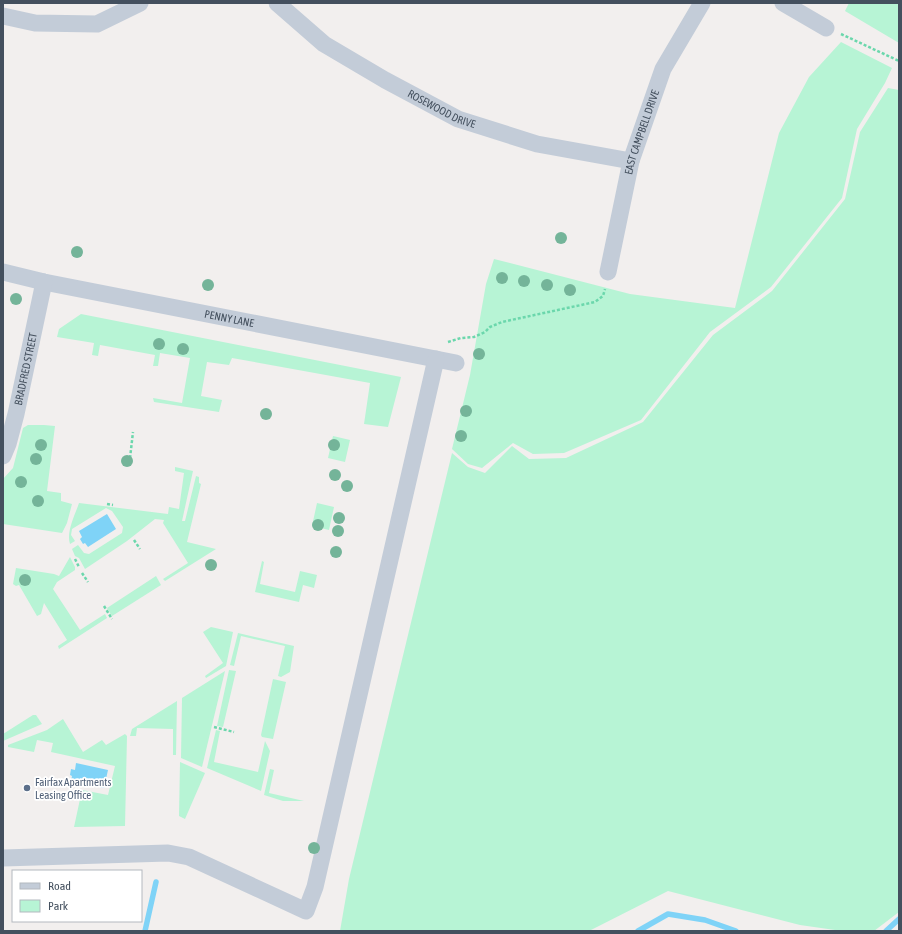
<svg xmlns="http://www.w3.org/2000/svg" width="902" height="934" viewBox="0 0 902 934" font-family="'Asap Condensed',sans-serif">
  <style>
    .green { fill: #b7f4d5 }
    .water { fill: #7fd3f7 }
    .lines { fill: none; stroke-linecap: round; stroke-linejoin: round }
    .stream { stroke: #7fd3f7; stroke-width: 5.5 }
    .path { stroke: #6bd7ac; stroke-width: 2.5; stroke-dasharray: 3 2; stroke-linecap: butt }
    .street { stroke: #c3ccd8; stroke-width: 17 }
    .tree { fill: #74b499 }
    .service-dot { fill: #5c6f8a; stroke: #fff; stroke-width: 1.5 }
    .labels { text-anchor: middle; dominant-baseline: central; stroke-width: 3.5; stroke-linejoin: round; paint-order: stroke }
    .street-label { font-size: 11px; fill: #44505e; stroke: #fff }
    .service-label { font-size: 11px; fill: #4e5e75; stroke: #fff; text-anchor: start }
  </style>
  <rect width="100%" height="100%" fill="#f2efee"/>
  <g class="green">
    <path d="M849,3H899V43L845,11Z"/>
    <path d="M841,42L892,68L885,83L857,129L842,198L771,287L710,332L641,420L564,453L533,454L513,443L482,468L468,464L452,449L470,375L486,284L494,259L630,294L735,308L779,133L809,77Z"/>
    <path d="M888,88L899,90V912L874,931H842L800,925L668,891L589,931H340L349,879L452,453L468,467L485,473L512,446L529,459L566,458L643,422L713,335L772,291L845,199L860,132Z"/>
    <path d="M81,314L401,377L388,427L364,424L370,383L232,358L229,365L207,362L201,396L222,400L219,412L154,402L153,398L182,403L190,358L160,353L158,366H153L155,355L100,345L98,356L92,355L94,343L57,337L59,329Z"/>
    <path d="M28,425H44L55,426L47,491L61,493V501L72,504L67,523L62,533L3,524V479L13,468L23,428Z"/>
    <path d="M333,436L350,440L345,462L328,458Z"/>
    <path d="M175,467L193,471L182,521H185L196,476L199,477V483L201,484L187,542L216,549L165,581L163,579L188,563L163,523L164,520L155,519L127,541L85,569L79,558L75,556L72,549L78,545L84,553L89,554L122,533L123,527L112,511L106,508L72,529L71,535L75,541L70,544C66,532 75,515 79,503L168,514L169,507L179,509L184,473L175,471Z"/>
    <path d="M317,503L334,507L329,530L312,526Z"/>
    <path d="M70,557L75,567V570L57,582L53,589L80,630L105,614L107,618L59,649L58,646L67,640L44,603L41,614L37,616L19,585L16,586L13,584L16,568L54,574L59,576Z"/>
    <path d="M262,561L264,562L260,584L295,592L300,571L317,575L314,588L303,585L299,602L255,592Z"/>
    <path d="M156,576L161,585L112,616L107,608Z"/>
    <path d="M211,627L233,632L226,666L206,678L205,676L223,663L203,632Z"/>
    <path d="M238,633L294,646L290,672L281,677L278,676L285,646L241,636L234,666L230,665Z"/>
    <path d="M229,670L236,671L223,727L217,726Z"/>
    <path d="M225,671L202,767L181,758L182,698Z"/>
    <path d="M273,679L286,682L273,739L262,737L261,735Z"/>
    <path d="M177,701L176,755H173V729L137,728L136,736H130L132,729Z"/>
    <path d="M33,715H36L42,724L3,741V734Z"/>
    <path d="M63,719L83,752L102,740L106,745L125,734L127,736L125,826L74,827L82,790L108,795L115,766L51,752L53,743L37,740L34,752L8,747V745L47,730Z"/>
    <path d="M216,730L220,731L214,762L258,772L265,741L270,751L261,791L207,768Z"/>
    <path d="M180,762L205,773L185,819L179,816Z"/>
    <path d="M270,769L274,770L269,793L304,801H283L264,795Z"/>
  </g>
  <g class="water">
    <path d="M107,514L116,529L88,547L85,543L83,544L80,539L82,537L79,531Z"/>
    <path d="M76,763L108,770L104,788L71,781L72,776L70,775L71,769L75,770Z"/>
  </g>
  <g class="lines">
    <g class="stream">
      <path d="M145,931L156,882"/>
      <path d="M638,931L668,914L705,920L736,931"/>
      <path d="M886,931L899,919"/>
    </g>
    <g class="path">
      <path d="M841,34L899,61"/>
      <path d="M448,342L461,338L474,337L485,332L490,327L502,322L595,302L603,296L605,289"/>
      <path d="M130,458L133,432"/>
      <path d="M107,504L113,505"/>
      <path d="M134,540L140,549"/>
      <path d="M75,559L79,567"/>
      <path d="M82,573L88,582"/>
      <path d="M104,606L112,619"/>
      <path d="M214,727L234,732"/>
    </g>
    <g class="street">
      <path id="s1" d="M277,3L324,44L385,80L458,119L537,144L631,161"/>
      <path d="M783,3L826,28"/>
      <path d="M3,16L35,23L97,24L140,3"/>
      <path id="s2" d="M3,272L44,282L456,363"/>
      <path id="s3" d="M608,272L631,161L663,69L702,3"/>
      <path id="s4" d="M3,456L8,444L16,414L44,282"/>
      <path d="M3,858L168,853L189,857L306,911L315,887L436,359"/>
    </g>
  </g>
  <g class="tree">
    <circle cx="561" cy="238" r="6"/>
    <circle cx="77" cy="252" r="6"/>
    <circle cx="502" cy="278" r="6"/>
    <circle cx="524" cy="281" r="6"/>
    <circle cx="208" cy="285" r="6"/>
    <circle cx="547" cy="285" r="6"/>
    <circle cx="570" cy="290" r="6"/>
    <circle cx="16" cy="299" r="6"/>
    <circle cx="159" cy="344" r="6"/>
    <circle cx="183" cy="349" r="6"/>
    <circle cx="479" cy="354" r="6"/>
    <circle cx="466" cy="411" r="6"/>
    <circle cx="266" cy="414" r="6"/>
    <circle cx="461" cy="436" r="6"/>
    <circle cx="41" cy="445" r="6"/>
    <circle cx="334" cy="445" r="6"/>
    <circle cx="36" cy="459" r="6"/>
    <circle cx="127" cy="461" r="6"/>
    <circle cx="335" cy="475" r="6"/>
    <circle cx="21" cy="482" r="6"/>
    <circle cx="347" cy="486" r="6"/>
    <circle cx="38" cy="501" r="6"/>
    <circle cx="339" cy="518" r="6"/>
    <circle cx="318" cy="525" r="6"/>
    <circle cx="338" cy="531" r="6"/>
    <circle cx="336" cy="552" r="6"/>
    <circle cx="211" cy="565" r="6"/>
    <circle cx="25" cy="580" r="6"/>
    <circle cx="314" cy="848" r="6"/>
  </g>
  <circle class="service-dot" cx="27" cy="788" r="4"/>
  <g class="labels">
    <g class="street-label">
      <text stroke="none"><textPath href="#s1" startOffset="197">ROSEWOOD DRIVE</textPath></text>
      <text stroke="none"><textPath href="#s3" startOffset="144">EAST CAMPBELL DRIVE</textPath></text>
      <text stroke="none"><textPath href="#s2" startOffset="231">PENNY LANE</textPath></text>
      <text stroke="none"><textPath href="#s4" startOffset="90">BRADFRED STREET</textPath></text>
    </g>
    <g class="service-label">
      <text x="35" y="782">Fairfax Apartments<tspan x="35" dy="13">Leasing Office</tspan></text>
    </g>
  </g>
  <rect width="902" height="934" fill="none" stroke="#44505e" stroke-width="8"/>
  <rect x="12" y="870" width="130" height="52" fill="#ffffff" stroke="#b4b9bf"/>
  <rect x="20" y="883" width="20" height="6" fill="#c3ccd8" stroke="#b4b9bf"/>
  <text x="48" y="890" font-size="12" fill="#44505e">Road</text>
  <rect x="20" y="900" width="20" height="12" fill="#b7f4d5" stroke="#b4b9bf"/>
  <text x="48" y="910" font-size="12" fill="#44505e">Park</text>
</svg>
